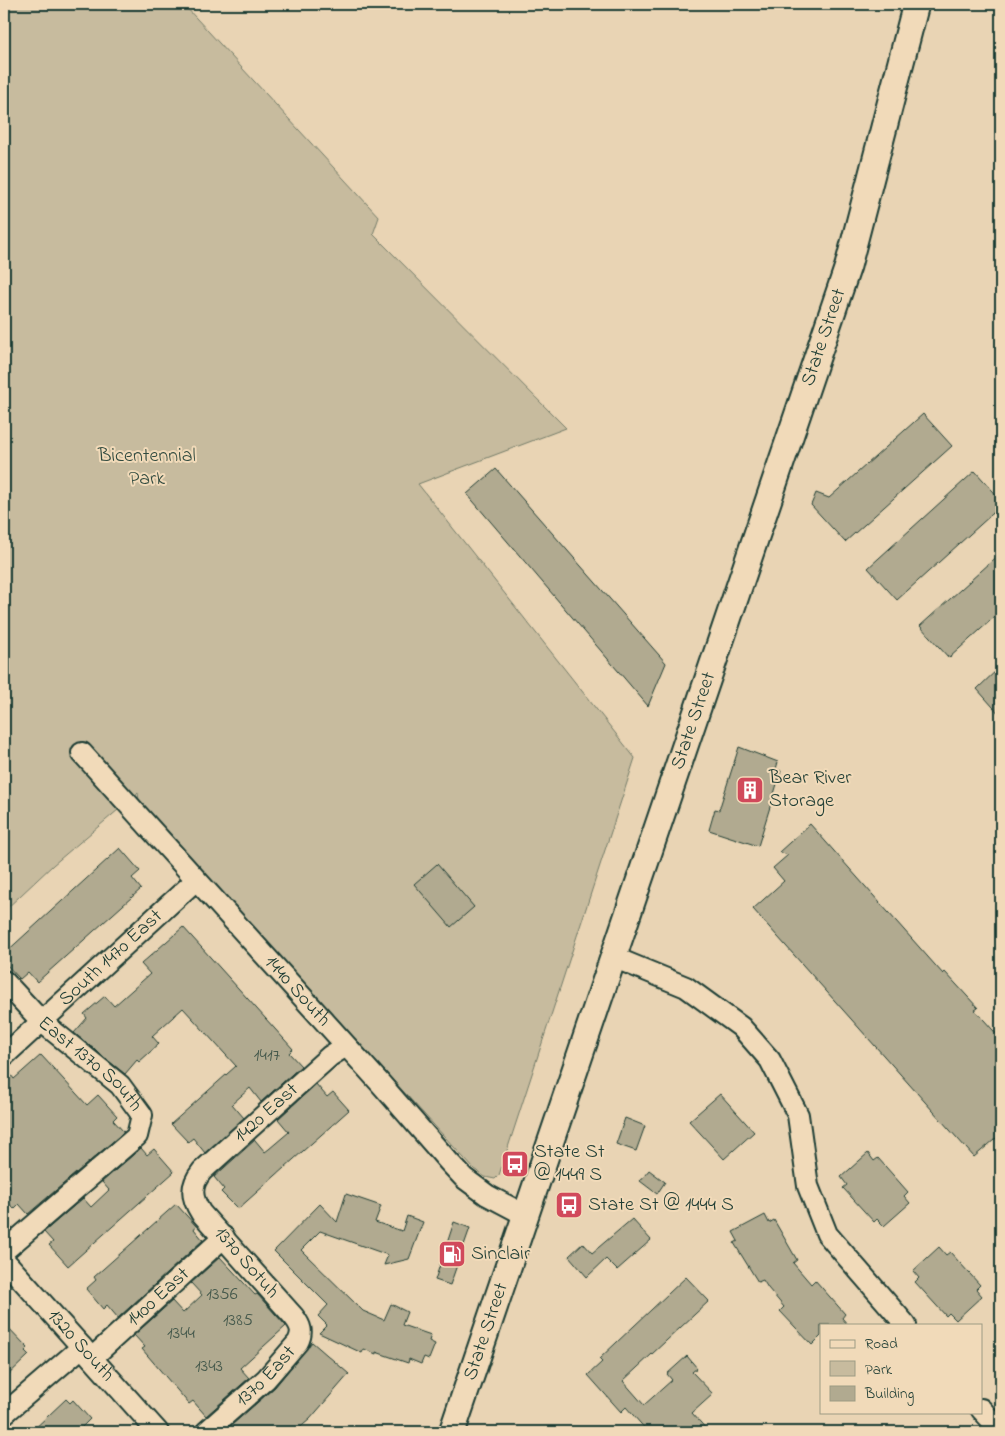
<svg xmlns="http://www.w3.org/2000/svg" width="1005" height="1436" viewBox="0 0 1005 1436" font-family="'Indie Flower',sans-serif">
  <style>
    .green { fill: #c7bb9e; stroke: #737c69 }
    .building { fill: #b1aa90; stroke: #1f3d34 }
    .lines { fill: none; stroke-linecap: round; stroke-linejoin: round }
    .minor-casing { stroke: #1f3d34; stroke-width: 24 }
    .major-casing { stroke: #1f3d34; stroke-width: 29 }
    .minor { stroke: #f1dab9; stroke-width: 20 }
    .major { stroke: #f1dab9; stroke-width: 25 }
    .labels { text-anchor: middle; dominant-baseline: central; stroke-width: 4; stroke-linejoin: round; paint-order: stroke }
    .number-label { font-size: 18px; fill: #44584b }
    .street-label { font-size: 20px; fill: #1f3d34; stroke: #f1dab9 }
    .park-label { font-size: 20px; fill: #304a3f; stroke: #f1dab9 }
    .poi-label { font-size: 20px; fill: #1f3d34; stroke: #f1dab9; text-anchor: start }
  </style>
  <rect width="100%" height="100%" fill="#e9d4b4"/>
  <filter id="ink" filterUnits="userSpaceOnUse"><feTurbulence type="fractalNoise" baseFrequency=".02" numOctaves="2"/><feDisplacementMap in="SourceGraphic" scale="10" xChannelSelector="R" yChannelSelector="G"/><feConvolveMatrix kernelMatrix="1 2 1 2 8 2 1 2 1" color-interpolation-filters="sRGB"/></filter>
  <g filter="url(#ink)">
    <path class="green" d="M4,4H186L185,6L379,217L373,234L566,428L418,484L635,758L499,1175L495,1179L485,1177L474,1169L139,801L138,793L53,865L4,911Z"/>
    <g class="building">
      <path d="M923,414L952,446L845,542L811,505L816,493L829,498Z"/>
      <path d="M496,469L666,663L648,706L467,494Z"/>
      <path d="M975,471L1001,500V506L897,600L868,568Z"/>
      <path d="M1001,553V611L949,658L920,626Z"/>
      <path d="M1001,666V716L977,689Z"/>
      <path d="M739,747L778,762L776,769L781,771L758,846L709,830L715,809L719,810Z"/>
      <path d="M810,824L943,974L945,972L978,1008L975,1010L1001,1039V1134L974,1157L753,909L784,881L773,868L788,855L779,852Z"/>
      <path d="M120,848L140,871L132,878L141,889L37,982L28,972L20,979L4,962V954Z"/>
      <path d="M437,864L474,907L451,927L414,884Z"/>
      <path d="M183,927L293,1049L289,1053L301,1066L261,1102L250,1088L232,1104L244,1118L205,1153L193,1138L188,1142L171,1124L236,1066L183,1008L152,1036L159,1044L139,1062L137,1060L125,1074L74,1033L87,1018L84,1014L105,996L114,1006L150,974L141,964Z"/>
      <path d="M41,1055L87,1105L98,1095L117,1116L113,1120L124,1132L28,1214L19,1204L14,1209L4,1198V1081L11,1075L14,1079Z"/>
      <path d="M316,1084L327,1097L333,1092L349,1110L238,1209L221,1192L224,1189L214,1177L255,1140L265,1152L269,1149L289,1132L278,1119Z"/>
      <path d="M720,1094L754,1132L724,1159L689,1121Z"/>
      <path d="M625,1118L645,1126L636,1151L616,1144Z"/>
      <path d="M141,1148L147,1155L154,1149L174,1172L68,1266L49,1245L53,1242L44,1232L83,1198L91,1207L109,1190L102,1182Z"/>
      <path d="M868,1153L874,1161L878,1158L908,1192L904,1196L910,1203L884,1226L877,1219L874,1222L843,1188L847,1185L841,1177Z"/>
      <path d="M649,1170L665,1182L657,1194L640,1181Z"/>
      <path d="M346,1194L381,1206L375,1222L402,1231L407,1216L423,1222L409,1259L384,1265L388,1255L320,1231L301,1250L363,1311L384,1320L391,1304L407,1312L402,1325L431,1335L429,1341L435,1344L429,1359L424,1357L421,1364L409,1359L408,1363L376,1352V1354L364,1349L362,1353L319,1333L327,1325L318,1316L328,1305L274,1251L320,1204L337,1222Z"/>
      <path d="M176,1204L196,1226L194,1229L203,1240L118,1318L107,1305L103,1309L86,1289L96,1280L94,1277Z"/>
      <path d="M765,1215L769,1223L774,1220L797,1260L793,1263L811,1284L815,1280L845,1314L842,1318L848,1325H821V1336L812,1345L780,1311L784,1307L768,1288L763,1280L758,1282L734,1243L738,1241L733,1232Z"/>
      <path d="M632,1219L651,1240L617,1270L606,1259L587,1277L569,1256L583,1243L592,1253Z"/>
      <path d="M454,1222L470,1228L450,1285L435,1280Z"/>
      <path d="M939,1247L946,1255L950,1252L980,1285L976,1289L982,1296L956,1320L949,1313L946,1316L915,1282L919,1278L913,1271Z"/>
      <path d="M220,1257L255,1295L257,1294L286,1326L240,1368L249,1378L206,1416L193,1401L189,1404L142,1349L145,1347L134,1335L172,1301L183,1313L202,1295L191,1283Z"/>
      <path d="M686,1277L709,1301L623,1381L644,1405L672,1380L667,1374L687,1356L697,1368L692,1372L713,1394L692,1413L709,1432H648L626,1407L621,1412L588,1375L602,1362L599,1359Z"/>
      <path d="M4,1323L28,1348L25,1351L29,1355L4,1379Z"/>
      <path d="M312,1342L349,1374L310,1419L295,1432H224L275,1387Z"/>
      <path d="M66,1399L70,1403L73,1400L90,1419L77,1432H31Z"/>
    </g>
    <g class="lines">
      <g class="minor-casing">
        <g id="minor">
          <path id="s1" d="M82,753L381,1084L449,1162L464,1178L487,1195L525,1215"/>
          <path d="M613,957L686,987L741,1027L770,1060L798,1115L808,1186L827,1234L906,1325"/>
          <path id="s2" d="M4,981L42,1022L120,1085L142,1115L137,1136L4,1251"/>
          <path id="s3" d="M4,1056L196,880"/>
          <path id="s4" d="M4,1260L158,1432"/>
          <path id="s5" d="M92,1358L224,1237"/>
          <path d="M981,1409L1001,1431"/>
          <path d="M4,1414L82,1347"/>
          <path id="s6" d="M206,1432L266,1379L298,1342C303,1332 301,1326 294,1317L201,1213C191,1197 190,1186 202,1171L330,1056L346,1046"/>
        </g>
      </g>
      <g class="major-casing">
        <g id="major">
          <path id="s7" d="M452,1432L848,266L916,4"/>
        </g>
      </g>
      <use href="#minor" class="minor"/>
      <use href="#major" class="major"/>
    </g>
  </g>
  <defs>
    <g id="building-square" transform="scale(1.4375)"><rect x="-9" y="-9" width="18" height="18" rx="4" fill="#d1495b" stroke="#f1dab9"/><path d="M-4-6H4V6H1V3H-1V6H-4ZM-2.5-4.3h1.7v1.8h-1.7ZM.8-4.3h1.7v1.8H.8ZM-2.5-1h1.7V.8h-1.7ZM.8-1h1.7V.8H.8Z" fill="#fff"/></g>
    <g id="bus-square" transform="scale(1.4375)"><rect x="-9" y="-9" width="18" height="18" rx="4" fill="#d1495b" stroke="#f1dab9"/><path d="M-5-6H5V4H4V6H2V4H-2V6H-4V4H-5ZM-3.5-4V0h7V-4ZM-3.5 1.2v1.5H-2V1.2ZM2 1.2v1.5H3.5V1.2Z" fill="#fff"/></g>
    <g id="fuel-square" transform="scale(1.4375)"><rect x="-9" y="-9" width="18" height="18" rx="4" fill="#d1495b" stroke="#f1dab9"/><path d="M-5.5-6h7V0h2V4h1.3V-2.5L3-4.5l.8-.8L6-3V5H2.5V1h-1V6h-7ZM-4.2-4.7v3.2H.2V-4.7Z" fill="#fff"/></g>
  </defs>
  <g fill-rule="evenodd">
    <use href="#building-square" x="750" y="790"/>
    <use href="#bus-square" x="515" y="1164"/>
    <use href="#bus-square" x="569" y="1205"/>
    <use href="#fuel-square" x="452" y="1254"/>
  </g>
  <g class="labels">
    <g class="number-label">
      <text x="267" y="1056">1417</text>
      <text x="222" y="1295">1356</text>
      <text x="238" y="1321">1385</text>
      <text x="181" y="1334">1344</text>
      <text x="209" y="1367">1343</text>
    </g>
    <g class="street-label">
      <text stroke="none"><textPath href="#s7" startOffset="1156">State Street</textPath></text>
      <text stroke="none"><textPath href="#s7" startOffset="751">State Street</textPath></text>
      <text stroke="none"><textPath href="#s3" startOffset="145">South 1470 East</textPath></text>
      <text stroke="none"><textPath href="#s1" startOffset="321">1440 South</textPath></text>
      <text stroke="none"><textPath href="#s2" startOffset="120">East 1370 South</textPath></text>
      <text stroke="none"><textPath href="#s6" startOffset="428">1420 East</textPath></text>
      <text transform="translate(246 1263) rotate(49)">1370 Sotuh</text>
      <text stroke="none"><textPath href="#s5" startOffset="90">1400 East</textPath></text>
      <text stroke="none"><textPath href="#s7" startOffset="106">State Street</textPath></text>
      <text stroke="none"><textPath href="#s4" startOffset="115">1320 South</textPath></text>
      <text stroke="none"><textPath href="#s6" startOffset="82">1370 East</textPath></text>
    </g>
    <g class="park-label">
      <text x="147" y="456">Bicentennial<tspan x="147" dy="23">Park</tspan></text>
    </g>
    <g class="poi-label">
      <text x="769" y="778">Bear River<tspan x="769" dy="23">Storage</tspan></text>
      <text x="534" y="1152">State St<tspan x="534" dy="23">@ 1449 S</tspan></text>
      <text x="588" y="1205">State St @ 1444 S</text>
      <text x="471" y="1254">Sinclair</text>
    </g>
  </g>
  <rect width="1005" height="1436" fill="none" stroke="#f1dab9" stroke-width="20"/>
  <rect x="10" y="10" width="985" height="1416" fill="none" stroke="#1f3d34" stroke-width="2" filter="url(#ink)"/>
  <rect x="820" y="1324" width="162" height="90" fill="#f1dab9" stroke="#9d9b84"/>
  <rect x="830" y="1340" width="25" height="8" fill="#f1dab9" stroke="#9d9b84"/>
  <text x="865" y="1348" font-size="15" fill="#1f3d34">Road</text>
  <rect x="830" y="1361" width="25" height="15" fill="#c7bb9e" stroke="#9d9b84"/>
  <text x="865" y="1374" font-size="15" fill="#1f3d34">Park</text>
  <rect x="830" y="1386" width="25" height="15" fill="#b1aa90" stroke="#9d9b84"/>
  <text x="865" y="1398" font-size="15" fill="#1f3d34">Building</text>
</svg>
